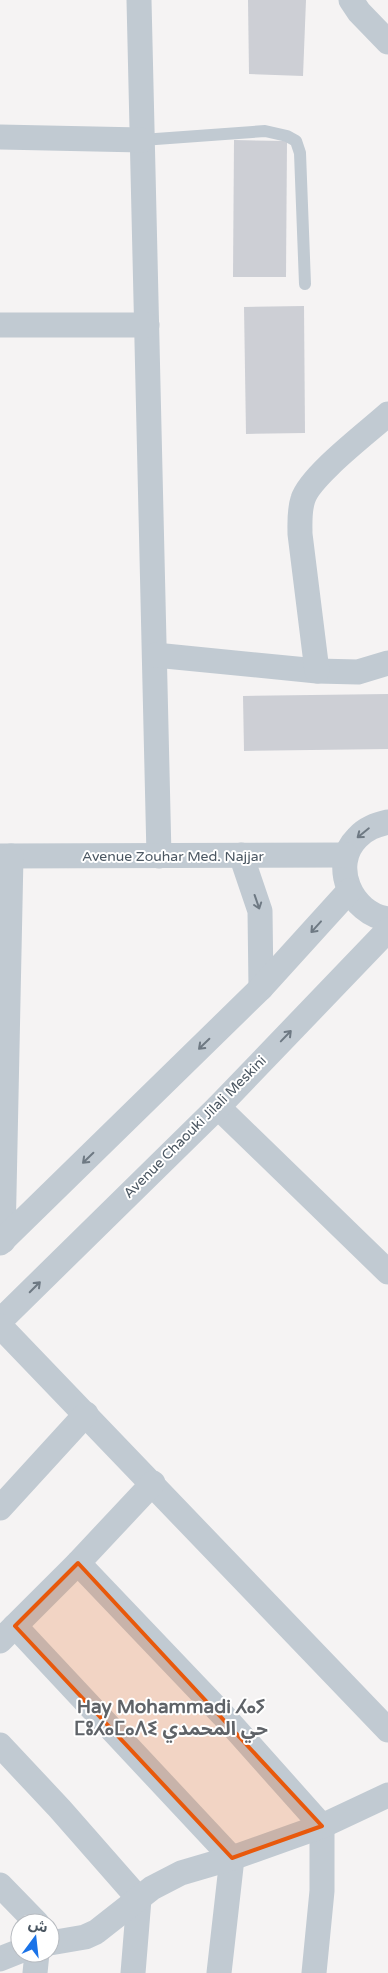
<svg xmlns="http://www.w3.org/2000/svg" width="388" height="1973" viewBox="0 0 388 1973" font-family="'Varela Round','Noto Sans Arabic','Noto Sans Tifinagh',sans-serif">
  <style>
    .building { fill: #cdcfd5 }
    .lines { fill: none; stroke-linecap: round; stroke-linejoin: round }
    .service { stroke: #c1cad2; stroke-width: 12 }
    .minor { stroke: #c1cad2; stroke-width: 25 }
    .oneway { stroke: #6e7983 }
    .marked { fill: #e8590c; fill-opacity: 0.2; stroke: #e8590c; stroke-width: 4; stroke-linejoin: round }
    .labels { text-anchor: middle; dominant-baseline: central; stroke-width: 4; stroke-linejoin: round; paint-order: stroke }
    .street-label { font-size: 14px; fill: #4a5661; stroke: #fff }
    .district-label { font-size: 19px; font-weight: bold; fill: #5f6368; stroke: #fff }
  </style>
  <rect width="100%" height="100%" fill="#f5f3f3"/>
  <g class="building">
    <path d="M248,0H306L303,76L249,74Z"/>
    <path d="M234,140L287,141L286,277H233Z"/>
    <path d="M304,306L305,433L246,434L244,307Z"/>
    <path d="M388,694V749L244,751L243,696Z"/>
  </g>
  <g class="lines">
    <path class="service" d="M142,140L265,131L287,136L296,141L300,153L305,284"/>
    <g class="minor">
      <path d="M139,0L159,856"/>
      <path d="M351,0L359,12L388,42"/>
      <path d="M0,137L142,140"/>
      <path d="M0,325H147"/>
      <path d="M155,655L317,671L358,672L388,663"/>
      <path d="M317,671L300,534C300,523 299,511 303,499C310,476 368,432 388,414"/>
      <path d="M388,822C376,825 366,828 357,838C330,865 351,914 388,919"/>
      <path d="M241,855L260,911L261,988"/>
      <path d="M0,856L346,855"/>
      <path d="M218,1107L388,1272"/>
      <path d="M3,1241L11,856"/>
      <path d="M0,1243L261,988L349,891"/>
      <path d="M0,1321L218,1107L388,930"/>
      <path d="M0,1326L388,1730"/>
      <path d="M0,1508L86,1414"/>
      <path d="M78,1563L223,1715L322,1826V1891L314,1973"/>
      <path d="M15,1626L232,1858L219,1973"/>
      <path d="M0,1641L78,1563L153,1483"/>
      <path d="M0,1745L60,1809L139,1899L133,1973"/>
      <path d="M0,1885L37,1923"/>
      <path d="M50,1943L85,1937L96,1932L152,1888L181,1873L232,1858L322,1826L388,1795"/>
      <path d="M0,1959L20,1951"/>
      <path d="M35,1973L37,1953"/>
    </g>
  </g>
  <defs><path id="oneway-shaft" d="M-6 0H5M1.5-3L5.5 0L1.5 3" fill="none" stroke-width="1.6" stroke-linecap="round" stroke-linejoin="round" transform="scale(1.25)"/></defs>
  <g class="oneway">
    <use href="#oneway-shaft" transform="translate(363 833) rotate(141)"/>
    <use href="#oneway-shaft" transform="translate(257 902) rotate(71)"/>
    <use href="#oneway-shaft" transform="translate(316 927) rotate(132)"/>
    <use href="#oneway-shaft" transform="translate(286 1036) rotate(-46)"/>
    <use href="#oneway-shaft" transform="translate(204 1044) rotate(136)"/>
    <use href="#oneway-shaft" transform="translate(88 1158) rotate(136)"/>
    <use href="#oneway-shaft" transform="translate(35 1287) rotate(-45)"/>
  </g>
  <path class="marked" d="M78,1563L322,1826L232,1858L15,1626Z"/>
  <g class="labels">
    <g class="street-label">
      <text x="173" y="856">Avenue Zouhar Med. Najjar</text>
      <text transform="translate(195 1127) rotate(-45)">Avenue Chaouki Jilali Meskini</text>
    </g>
    <g class="district-label">
      <text x="171" y="1707">Hay Mohammadi ⵃⴰⵢ<tspan x="171" dy="22">ⵎⵓⵃⴰⵎⴰⴷⵉ حي المحمدي</tspan></text>
    </g>
  </g>
  <g transform="translate(35 1938) rotate(15)"><circle r="24" fill="#ffffff" stroke="#b7bbc0"/>
  <path d="M0-4L9 19L0 12L-9 19Z" fill="#1a73e8"/>
  <text y="-8" font-size="14" font-weight="bold" text-anchor="middle" fill="#4a5661">ش</text>
  </g>
</svg>
